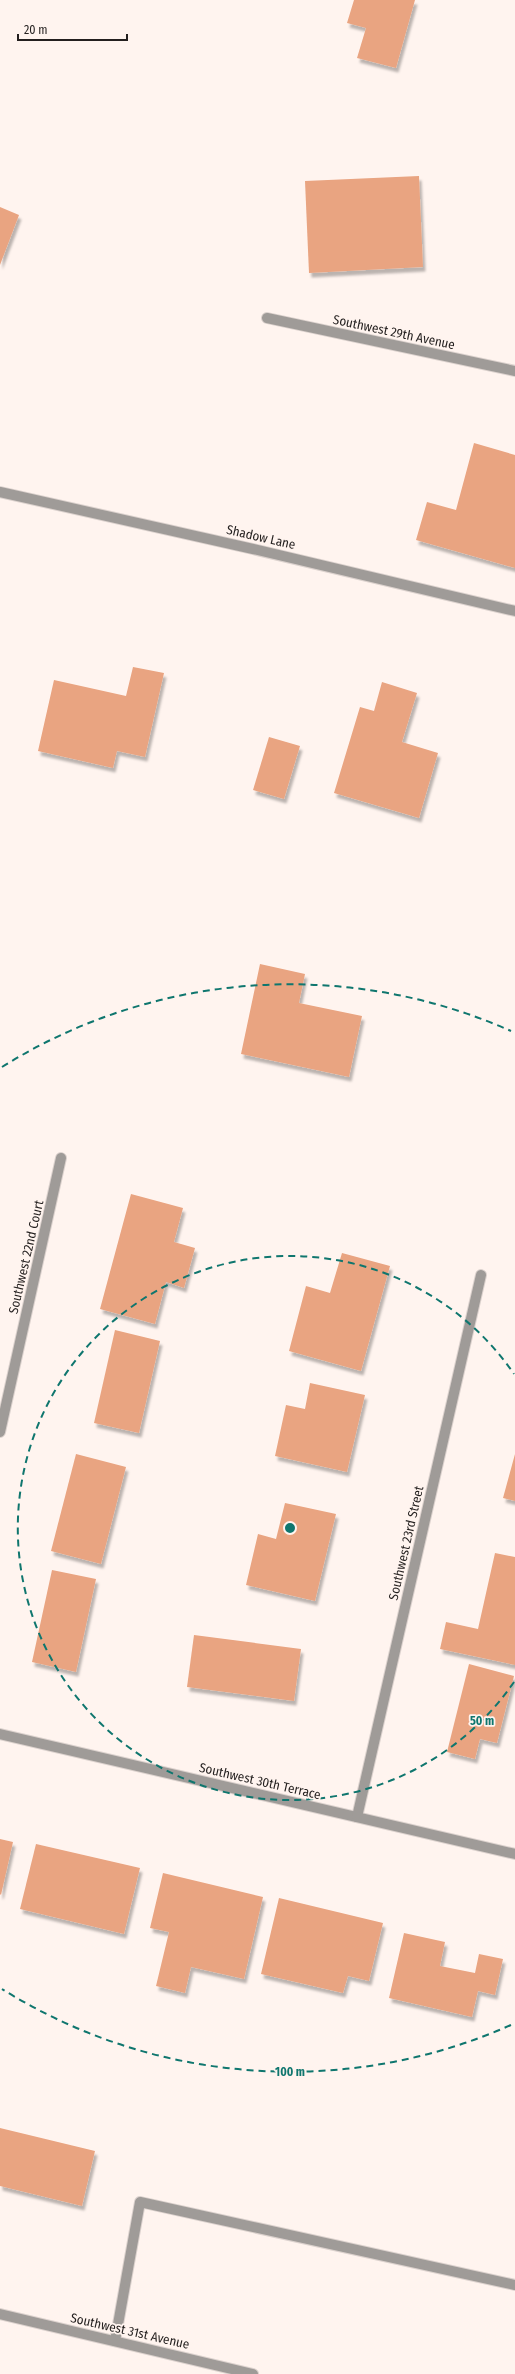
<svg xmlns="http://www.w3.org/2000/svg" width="515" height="2374" viewBox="0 0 515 2374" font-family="'Fira Sans Condensed',sans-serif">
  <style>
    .building { fill: #e9a481; filter: url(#shadow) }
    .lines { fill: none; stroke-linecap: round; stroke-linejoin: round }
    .service-casing { stroke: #dcd2ce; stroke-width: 12 }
    .minor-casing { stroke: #dcd2ce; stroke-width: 12 }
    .tertiary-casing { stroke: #dcd2ce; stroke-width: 12 }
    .service { stroke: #9f9b98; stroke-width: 10 }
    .minor { stroke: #9f9b98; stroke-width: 10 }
    .tertiary { stroke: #9f9b98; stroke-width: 10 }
    .ring { fill: none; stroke: #0f766e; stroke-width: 2; stroke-dasharray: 7 5 }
    .labels { text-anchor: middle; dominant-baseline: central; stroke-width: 3.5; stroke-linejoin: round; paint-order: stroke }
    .street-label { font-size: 13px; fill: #231f1e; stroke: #fff4ef }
    .centre { fill: #0f766e; stroke: #fff4ef; stroke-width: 2 }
    .ring-label { font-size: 12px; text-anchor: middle; font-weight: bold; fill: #0f766e; stroke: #fff4ef; stroke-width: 3.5; stroke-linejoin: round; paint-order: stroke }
  </style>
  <defs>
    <filter id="shadow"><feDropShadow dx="2.5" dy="4.5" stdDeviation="1" flood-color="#0004"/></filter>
  </defs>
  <rect width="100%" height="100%" fill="#fff4ef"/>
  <g class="building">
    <path d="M354,0H415L396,68L357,58L366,28L347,23Z"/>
    <path d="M419,176L423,267L309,273L305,181Z"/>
    <path d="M0,207L19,215L0,265Z"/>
    <path d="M474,443L515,455V568L416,540L427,502L456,510Z"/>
    <path d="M133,667L164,673L145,757L117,751L113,768L38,751L54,680L126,696Z"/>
    <path d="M382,682L417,693L402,742L438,753L419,818L334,793L360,707L374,711Z"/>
    <path d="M269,737L300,746L284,799L253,790Z"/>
    <path d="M260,964L305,974L299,1003L362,1016L349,1077L241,1054Z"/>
    <path d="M131,1194L183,1208L174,1242L195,1248L184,1288L166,1282L155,1324L100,1309Z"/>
    <path d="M342,1253L390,1266L361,1371L289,1351L306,1286L330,1293Z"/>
    <path d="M115,1330L160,1341L139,1433L94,1423Z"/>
    <path d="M310,1383L365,1395L347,1472L275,1456L286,1405L305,1409Z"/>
    <path d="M76,1454L126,1467L101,1564L51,1551Z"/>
    <path d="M515,1454V1501L503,1498Z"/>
    <path d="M285,1503L336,1514L315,1601L246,1585L258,1534L276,1539Z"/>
    <path d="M495,1553L515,1557V1665L440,1649L446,1622L478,1629Z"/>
    <path d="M52,1570L96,1579L76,1672L32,1662Z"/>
    <path d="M194,1635L301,1649L294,1701L187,1687Z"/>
    <path d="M469,1664L514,1676L497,1743L480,1739L475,1759L447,1752Z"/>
    <path d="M0,1839L13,1842L1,1895L0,1894Z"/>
    <path d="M36,1844L140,1868L124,1934L20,1909Z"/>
    <path d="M163,1873L263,1897L244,1979L191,1967L185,1993L156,1986L169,1932L150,1928Z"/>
    <path d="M279,1898L383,1923L369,1981L348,1976L343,1993L261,1974Z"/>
    <path d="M404,1933L445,1942L440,1966L475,1973L479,1954L503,1959L495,1995L478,1991L472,2017L389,1998Z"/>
    <path d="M0,2128L95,2151L82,2206L0,2186Z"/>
  </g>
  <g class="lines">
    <g class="service-casing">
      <path id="service" d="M115,2341L140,2202L515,2285"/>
    </g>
    <g class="minor-casing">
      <g id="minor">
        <path d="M267,318L515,371"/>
        <path d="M0,492L253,549L515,611"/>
        <path d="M0,1432L61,1158"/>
        <path d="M0,1734L515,1854"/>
        <path d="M357,1817L481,1275"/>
      </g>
    </g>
    <g class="tertiary-casing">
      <path id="tertiary" d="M0,2314L253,2374"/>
    </g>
    <use href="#service" class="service"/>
    <use href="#minor" class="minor"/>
    <use href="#tertiary" class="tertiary"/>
  </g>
  <g class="ring">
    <path d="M514 1682A272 272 0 1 1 514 1374"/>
    <path d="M511 2025A544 544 0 0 1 2 1989M2 1067A544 544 0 0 1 511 1031"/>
  </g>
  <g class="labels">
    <g class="street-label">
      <text transform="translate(394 332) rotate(12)">Southwest 29th Avenue</text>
      <text transform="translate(261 537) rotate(13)">Shadow Lane</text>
      <text transform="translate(26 1257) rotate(-77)">Southwest 22nd Court</text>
      <text transform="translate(406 1543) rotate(-77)">Southwest 23rd Street</text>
      <text transform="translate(260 1781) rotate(13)">Southwest 30th Terrace</text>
      <text transform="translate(130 2331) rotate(13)">Southwest 31st Avenue</text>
    </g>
  </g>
  <circle cx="290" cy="1528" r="6" class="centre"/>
  <g class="ring-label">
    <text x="482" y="1725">50 m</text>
    <text x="290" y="2076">100 m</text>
  </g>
  <path d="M18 34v6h109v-6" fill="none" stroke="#231f1e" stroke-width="2"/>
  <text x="24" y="34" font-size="12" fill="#231f1e" stroke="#fff4ef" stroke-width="3" paint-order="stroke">20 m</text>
</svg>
